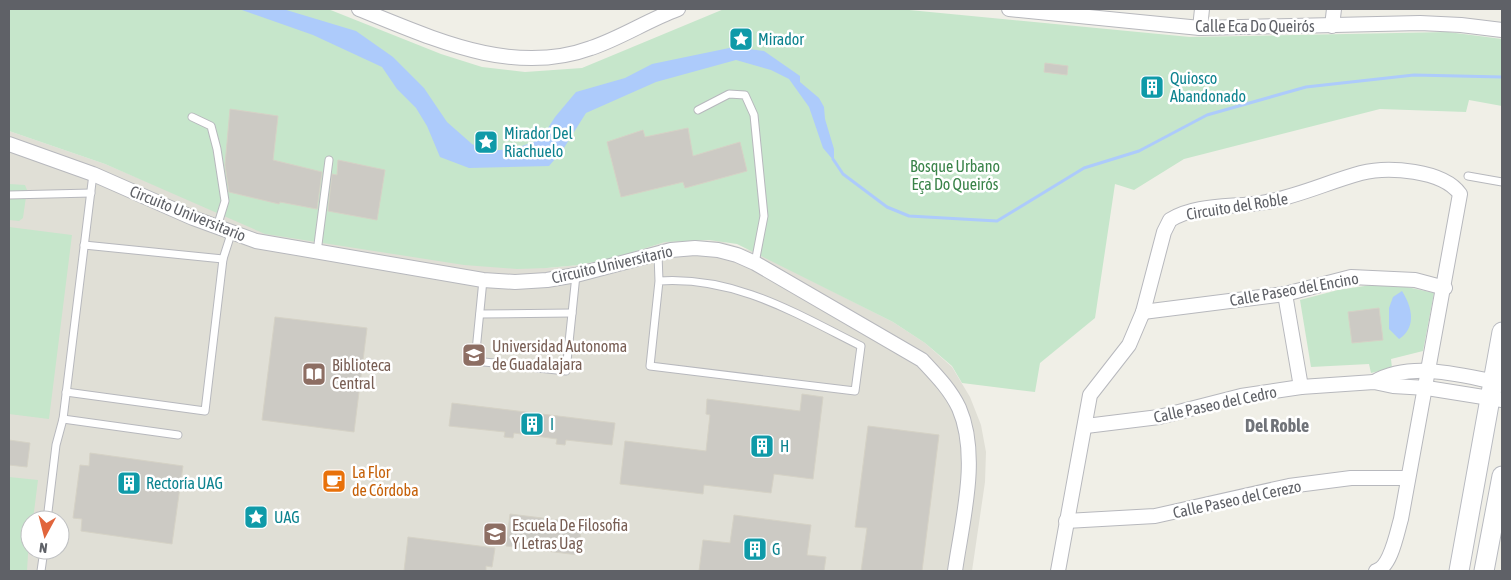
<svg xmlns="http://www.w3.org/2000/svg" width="1511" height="580" viewBox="0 0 1511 580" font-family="'Asap Condensed',sans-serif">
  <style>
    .education { fill: #e0dfd6; fill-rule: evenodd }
    .green { fill: #c6e6cb }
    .water { fill: #adcbfb }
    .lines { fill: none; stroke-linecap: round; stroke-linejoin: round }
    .stream { stroke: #adcbfb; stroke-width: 3 }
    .building { fill: #cccac4; stroke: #d5d2c6 }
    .service-casing { stroke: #b7b8bd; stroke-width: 9 }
    .minor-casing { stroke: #b7b8bd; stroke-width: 16 }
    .secondary-casing { stroke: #b8bac0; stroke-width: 21 }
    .service { stroke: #fff; stroke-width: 7 }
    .minor { stroke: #fff; stroke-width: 14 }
    .secondary { stroke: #fff; stroke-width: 19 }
    .labels { text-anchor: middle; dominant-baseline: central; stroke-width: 5; stroke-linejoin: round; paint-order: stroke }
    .street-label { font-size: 16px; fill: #5f6167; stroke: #fff }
    .culture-label { font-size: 16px; fill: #0d838f; stroke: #fff; text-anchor: start }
    .park-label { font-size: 16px; fill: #3a8349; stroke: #fff }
    .education-label { font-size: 16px; fill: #785e54; stroke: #fff; text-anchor: start }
    .food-label { font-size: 16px; fill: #c56008; stroke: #fff; text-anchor: start }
    .neighbourhood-label { font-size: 18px; font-weight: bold; fill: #707379; stroke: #fff }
  </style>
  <rect width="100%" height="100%" fill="#f0efe7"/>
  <path class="education" d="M9,131L105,164L223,214L547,268L579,265L618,257L665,242L691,240L720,241L755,252L893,322L925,343L952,367L970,397L981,425L986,452L985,482L972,571H9ZM30,520H60V550H30Z"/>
  <g class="green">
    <path d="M9,9H328L441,54L482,67L525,72L582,68L724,9H899L1190,37L1448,32L1502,39V106L1469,100L1466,112L1380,109L1184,159L1134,190L1115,184L1095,318L1040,363L1035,392L962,383L952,366L925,343L893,322L737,244L709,240L665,242L618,257L579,265L547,268L517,269L464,265L265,234L105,164L9,131Z"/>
    <path d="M9,184L25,185L27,190L23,218L19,221L9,220Z"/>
    <path d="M9,227L72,235L49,419L9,414Z"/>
    <path d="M1378,284L1398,285L1434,293L1423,351L1391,359L1392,368L1371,373L1369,364L1311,367L1300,300L1338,290Z"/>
    <path d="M9,477L38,480L33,520H30L27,571H9Z"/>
  </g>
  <g class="water">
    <path d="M239,9H283L356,31L393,57L424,88L447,122L472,144L486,151L514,149L541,139L555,117L576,92L625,78L652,64L734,47L764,51L800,76V82L819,98L824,107L825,119L834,149V161L823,148L809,107L789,79L771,70L736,60L656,82L586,113L562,151L549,166L469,168L440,157L427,126L416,108L397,89L382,67L313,35Z"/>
    <path d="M1402,291C1412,307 1417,327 1399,339L1389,329V308L1393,297Z"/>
  </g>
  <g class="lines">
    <path class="stream" d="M833,159L843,174L887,207L909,216L997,221L1084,168L1139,151L1207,115L1306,87L1414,75L1502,77"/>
  </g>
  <g class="building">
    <path d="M1045,63L1068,66L1067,75L1044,72Z"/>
    <circle cx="1152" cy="88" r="10"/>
    <path d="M230,109L278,116L273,160L322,172L317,209L280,202L279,204L229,192L225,165Z"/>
    <path d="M688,128L693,156L740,142L747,171L685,188L683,182L621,197L607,142L643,130L645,137Z"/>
    <path d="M338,160L385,170L377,220L328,211L332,174L337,175Z"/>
    <path d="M1379,308L1383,340L1352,343L1348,312Z"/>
    <path d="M275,317L367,328L354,432L262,420Z"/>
    <path d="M802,394L823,397L813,479L774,474L771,493L704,485L703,494L620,484L625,441L706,451L710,415L706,414L707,399L800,411Z"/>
    <path d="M452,403L615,423L612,445L566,440L565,445L556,444L557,439L514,433L513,438L504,437L505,432L449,426Z"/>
    <path d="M868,426L939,435L922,571H861L867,528L855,527Z"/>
    <path d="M9,440L30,443L27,467L9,465Z"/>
    <path d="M90,453L183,466L172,544L81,531L82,519L73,518L80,465L89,466Z"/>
    <path d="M510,514L582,523L578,555L506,546Z"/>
    <path d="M734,515L811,525L807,555L826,557L824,571H699L703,540L730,543Z"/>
    <path d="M408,537L495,548L492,567L486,566V571H404Z"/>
  </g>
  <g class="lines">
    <g class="service-casing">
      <g id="service">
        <path d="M698,110L729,94L745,95L754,115L764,216L755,263"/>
        <path d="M192,117L211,126L217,149L225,201L217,227"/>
        <path d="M1468,176L1502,182"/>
        <path d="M9,195L91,193"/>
        <path d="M84,245L223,259"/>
        <path d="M317,252L329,160"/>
        <path d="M658,254L659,281L650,366L855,391L861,346C795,313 735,276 659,281"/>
        <path d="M483,280L475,361L566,371L576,275"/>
        <path d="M480,314L572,313"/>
        <path d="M66,392L205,411L223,259L231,234"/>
        <path d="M63,419L178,435"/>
        <path d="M47,520L56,445L63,419L93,174"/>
        <path d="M41,571L44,550"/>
      </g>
    </g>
    <g class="minor-casing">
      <g id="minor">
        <path d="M359,9C432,38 512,77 591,48C621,38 648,20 678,9"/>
        <path d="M1009,9L1200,28L1420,23L1461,25L1502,30"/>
        <path d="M1332,26L1334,9"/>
        <path d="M1200,28L1202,9"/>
        <path d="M9,144L93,174L193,218L256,241L483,280L515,282L547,280L576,275L671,250L695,248L718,250L737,255L755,263L922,360C936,375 950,389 959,408C980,456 962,521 955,571"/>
        <path d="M1285,294L1301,387"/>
        <path d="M1143,312L1285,294L1351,277L1415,280L1445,288"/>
        <path d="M1374,382C1413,360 1461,376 1502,383"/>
        <path d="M1086,426L1159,417L1241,396L1301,387L1374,382L1393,386L1427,388L1502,400"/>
        <path d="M1066,521L1155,516L1289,486L1351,478H1407"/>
        <path d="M1058,571L1090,395L1129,345L1143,312L1164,232L1170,220C1197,203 1235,208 1266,202C1299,196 1328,182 1361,173C1388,166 1443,170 1460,194L1401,519C1397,532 1391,567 1376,571"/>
      </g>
    </g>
    <g class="secondary-casing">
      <g id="secondary">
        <path d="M1459,571L1502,332"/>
        <path d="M1484,571L1502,476"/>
      </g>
    </g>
    <use href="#service" class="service"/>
    <use href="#minor" class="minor"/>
    <use href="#secondary" class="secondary"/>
  </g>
  <defs>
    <g id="sight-square" transform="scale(1.25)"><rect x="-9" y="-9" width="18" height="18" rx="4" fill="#0f9aa8" stroke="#fff"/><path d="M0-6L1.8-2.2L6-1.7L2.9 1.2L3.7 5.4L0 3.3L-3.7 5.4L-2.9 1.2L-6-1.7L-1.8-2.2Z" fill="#fff"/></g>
    <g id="building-square" transform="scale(1.25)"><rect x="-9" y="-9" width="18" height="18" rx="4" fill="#0f9aa8" stroke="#fff"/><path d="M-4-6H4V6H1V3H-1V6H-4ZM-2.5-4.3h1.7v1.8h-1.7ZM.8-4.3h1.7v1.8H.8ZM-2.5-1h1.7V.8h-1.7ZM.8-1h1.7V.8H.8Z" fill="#fff"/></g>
    <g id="university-square" transform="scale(1.25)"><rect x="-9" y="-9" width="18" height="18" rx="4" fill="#8d6e63" stroke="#fff"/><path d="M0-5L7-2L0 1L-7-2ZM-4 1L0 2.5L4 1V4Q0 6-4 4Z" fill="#fff"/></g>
    <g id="library-square" transform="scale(1.25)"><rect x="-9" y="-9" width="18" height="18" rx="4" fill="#8d6e63" stroke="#fff"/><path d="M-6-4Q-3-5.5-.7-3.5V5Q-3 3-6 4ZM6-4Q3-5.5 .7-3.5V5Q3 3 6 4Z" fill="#fff"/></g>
    <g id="cafe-square" transform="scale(1.25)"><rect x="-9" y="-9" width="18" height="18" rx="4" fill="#e8710a" stroke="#fff"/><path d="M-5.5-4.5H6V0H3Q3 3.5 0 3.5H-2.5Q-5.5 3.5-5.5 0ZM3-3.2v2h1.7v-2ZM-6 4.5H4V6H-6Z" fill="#fff"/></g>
  </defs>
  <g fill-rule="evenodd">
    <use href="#sight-square" x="741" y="39"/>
    <use href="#building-square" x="1152" y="87"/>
    <use href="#sight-square" x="486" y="142"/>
    <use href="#university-square" x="474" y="355"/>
    <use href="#library-square" x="314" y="374"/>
    <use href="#building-square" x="532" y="424"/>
    <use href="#building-square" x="762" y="446"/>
    <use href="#cafe-square" x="334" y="481"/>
    <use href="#building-square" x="129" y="483"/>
    <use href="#sight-square" x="256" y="517"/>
    <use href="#university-square" x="495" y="534"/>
    <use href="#building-square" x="755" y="549"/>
  </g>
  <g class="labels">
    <g class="street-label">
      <text x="1255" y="26">Calle Eca Do Queirós</text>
      <text transform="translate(1237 206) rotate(-9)">Circuito del Roble</text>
      <text transform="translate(188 213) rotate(22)">Circuito Universitario</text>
      <text transform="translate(612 264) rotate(-13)">Circuito Universitario</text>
      <text transform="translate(1294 289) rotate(-10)">Calle Paseo del Encino</text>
      <text transform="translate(1215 404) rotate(-12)">Calle Paseo del Cedro</text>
      <text transform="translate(1237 499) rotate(-12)">Calle Paseo del Cerezo</text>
    </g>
    <g class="culture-label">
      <text x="758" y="39">Mirador</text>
      <text x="1170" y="78">Quiosco<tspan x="1170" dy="18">Abandonado</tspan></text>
      <text x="504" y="133">Mirador Del<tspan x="504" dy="18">Riachuelo</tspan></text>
      <text x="550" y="424">I</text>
      <text x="780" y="446">H</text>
      <text x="146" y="483">Rectoría UAG</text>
      <text x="274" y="517">UAG</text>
      <text x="772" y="549">G</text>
    </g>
    <g class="park-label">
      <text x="955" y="166">Bosque Urbano<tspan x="955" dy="18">Eça Do Queirós</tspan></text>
    </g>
    <g class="education-label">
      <text x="492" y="346">Universidad Autonoma<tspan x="492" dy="18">de Guadalajara</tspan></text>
      <text x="332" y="365">Biblioteca<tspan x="332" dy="18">Central</tspan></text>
      <text x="512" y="525">Escuela De Filosofia<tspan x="512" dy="18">Y Letras Uag</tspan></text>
    </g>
    <g class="food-label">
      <text x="352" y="472">La Flor<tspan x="352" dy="18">de Córdoba</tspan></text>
    </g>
    <g class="neighbourhood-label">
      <text x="1277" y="425">Del Roble</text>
    </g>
  </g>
  <rect width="1511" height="580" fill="none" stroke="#5f6167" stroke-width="20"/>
  <g transform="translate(45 535) rotate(187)"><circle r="24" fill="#ffffff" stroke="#bfc0c2"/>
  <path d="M0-4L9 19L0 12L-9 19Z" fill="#e1653c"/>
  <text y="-8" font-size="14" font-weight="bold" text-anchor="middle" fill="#5f6167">N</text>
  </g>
</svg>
